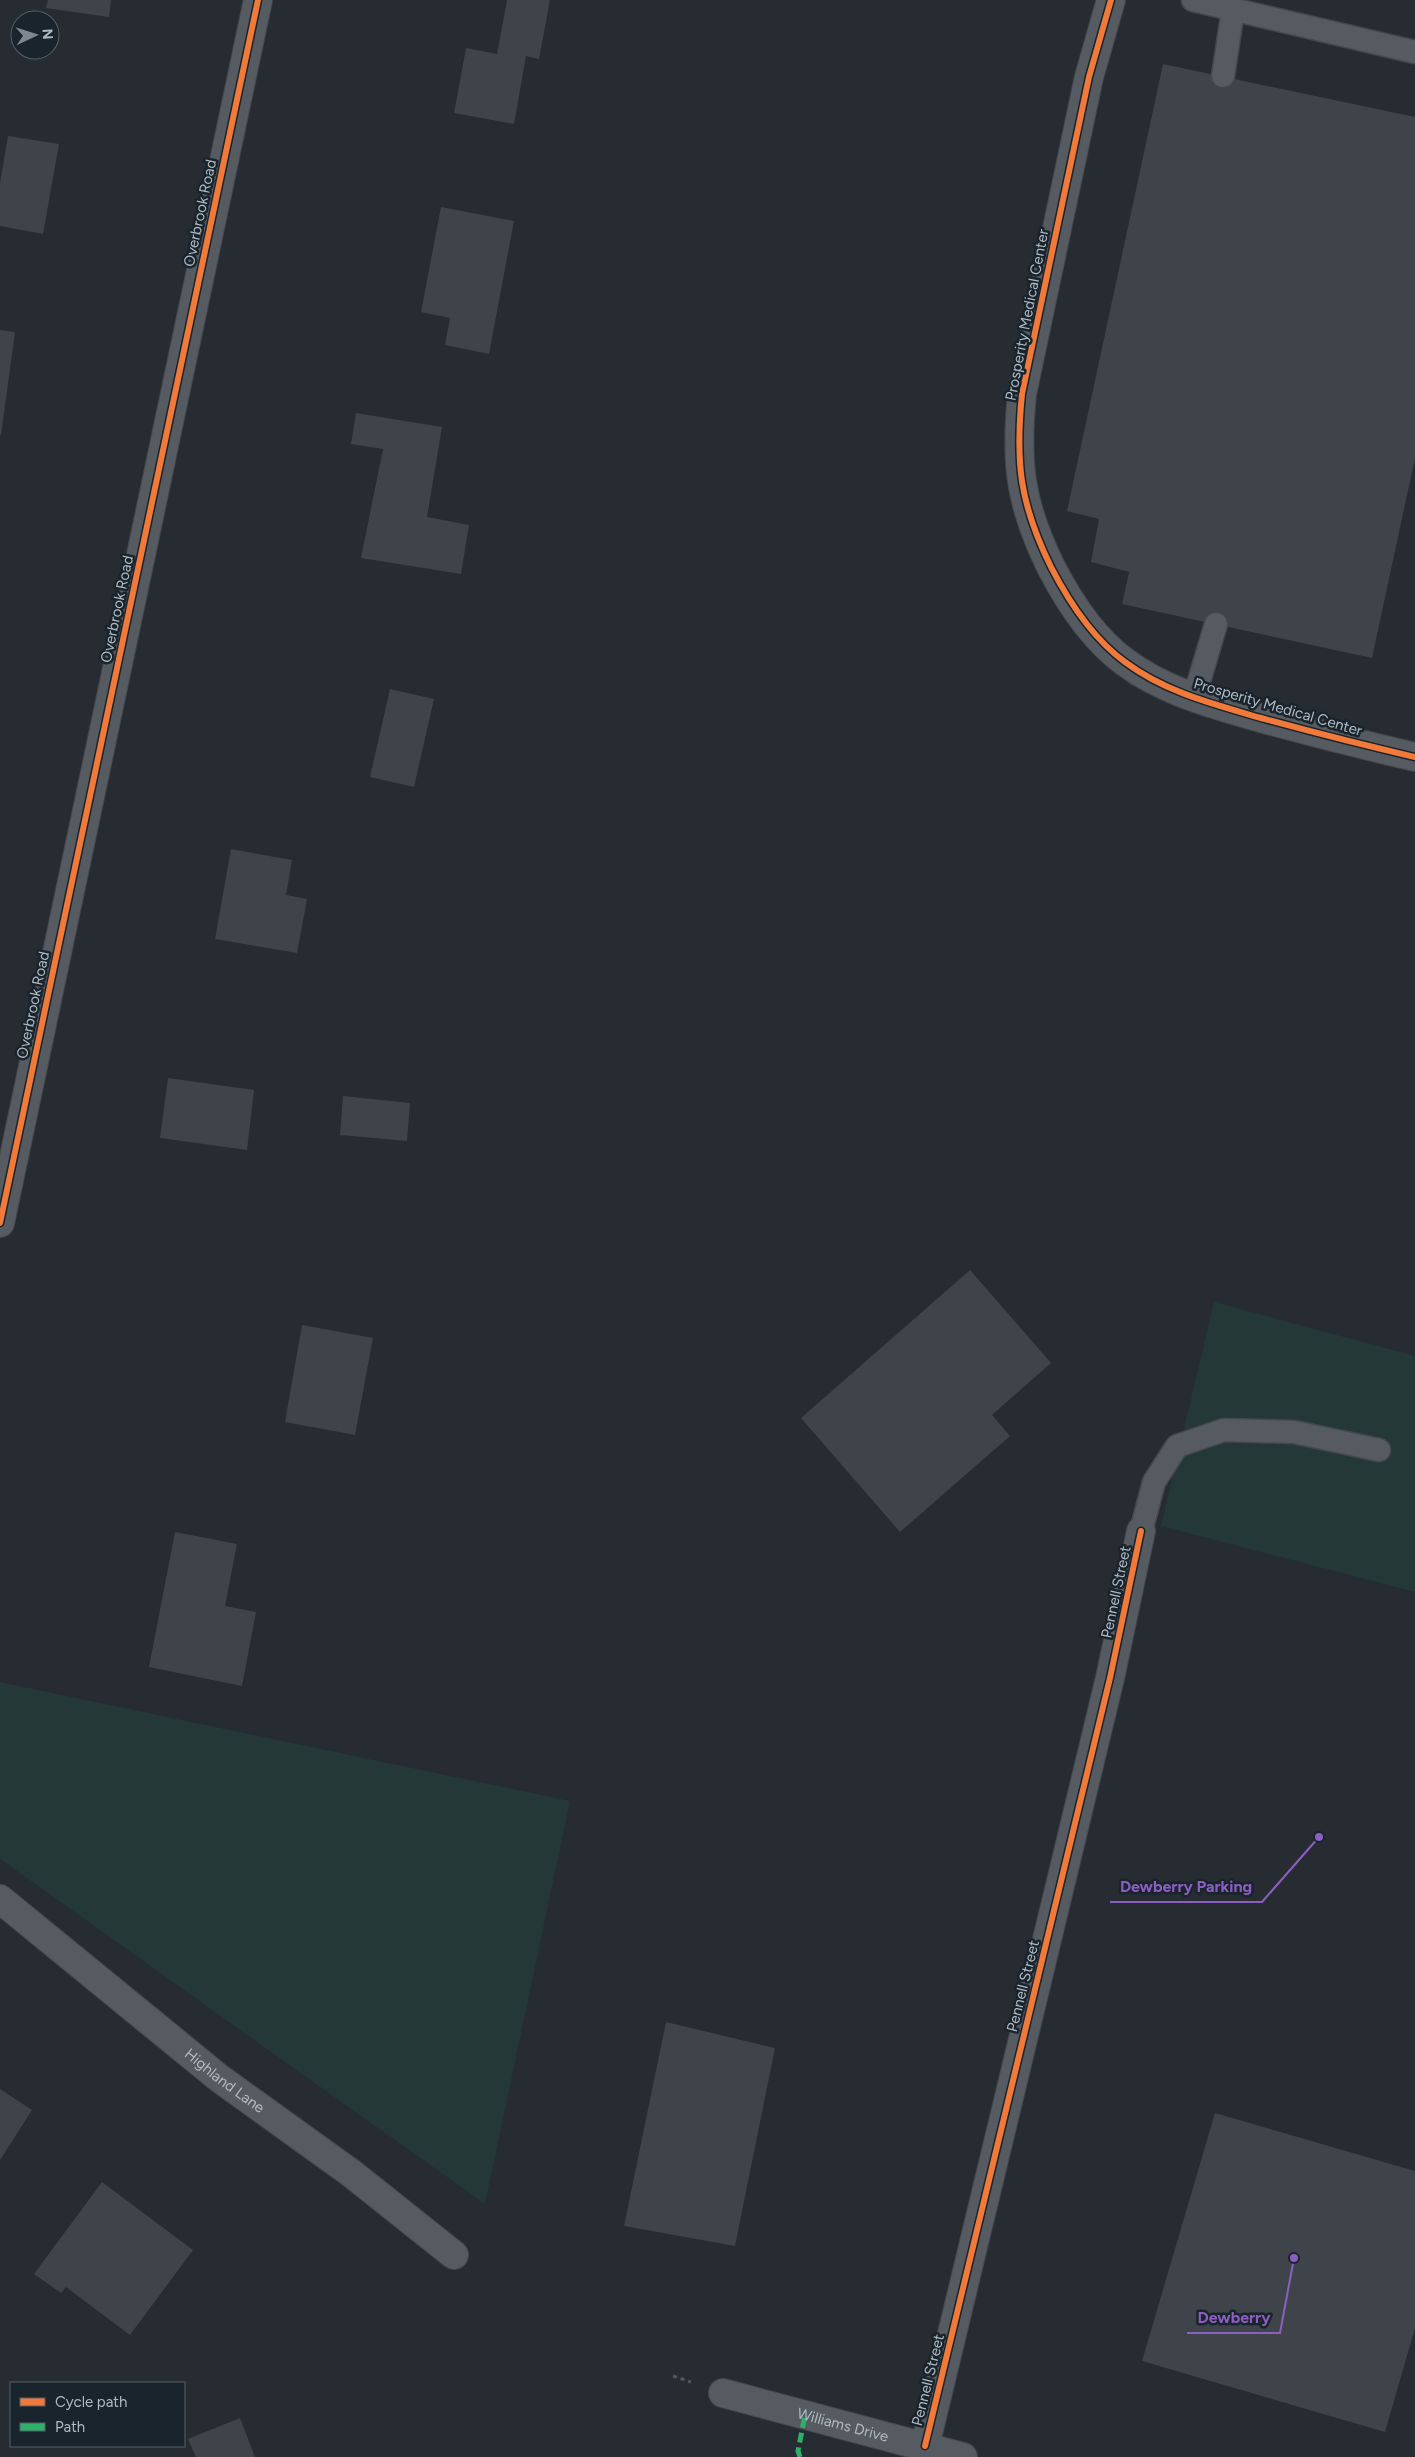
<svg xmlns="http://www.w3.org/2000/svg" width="1415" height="2457" viewBox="0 0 1415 2457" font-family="Figtree,sans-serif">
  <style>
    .green { fill: #243838 }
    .building { fill: #3e4449 }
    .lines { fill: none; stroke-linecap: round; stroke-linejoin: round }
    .service-casing { stroke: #44484d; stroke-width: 25 }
    .minor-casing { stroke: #44484d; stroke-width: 30 }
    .path { stroke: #535a5e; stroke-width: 3; stroke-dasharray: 4 4; stroke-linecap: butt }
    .service { stroke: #565b61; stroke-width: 22 }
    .minor { stroke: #565b61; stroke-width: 28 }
    .quiet { stroke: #2db169; stroke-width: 5; stroke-dasharray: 10 5; stroke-linecap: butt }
    .cycleway-casing { stroke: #1a242c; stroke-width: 9 }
    .cycleway { stroke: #f17a3a; stroke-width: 6 }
    .labels { text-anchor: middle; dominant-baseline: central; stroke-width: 5; stroke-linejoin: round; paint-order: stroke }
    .street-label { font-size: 15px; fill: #afbac4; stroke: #1a242c }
    .leader { fill: none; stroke: #8d5ec1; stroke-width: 2 }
    .callout-dot { fill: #8d5ec1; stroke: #1a242c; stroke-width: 2 }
    .callout-label { font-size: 16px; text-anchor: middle; font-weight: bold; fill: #8d5ec1; stroke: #1a242c; stroke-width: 5; stroke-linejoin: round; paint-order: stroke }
  </style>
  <rect width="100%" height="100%" fill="#262c32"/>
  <g class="green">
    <path d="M1214,1302L1415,1356V1592L1161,1526Z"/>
    <path d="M0,1682L570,1801L485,2204L0,1859Z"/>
  </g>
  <g class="building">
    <path d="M48,0H111L109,17L46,8Z"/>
    <path d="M507,0H550L539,59L526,56L514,124L454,113L466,48L497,54Z"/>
    <path d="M1163,64L1415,117V458L1372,658L1122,604L1129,572L1091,562L1099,519L1067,511Z"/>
    <path d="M8,136L59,144L43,234L0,226V183Z"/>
    <path d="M441,207L514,221L489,354L445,345L450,318L421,312Z"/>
    <path d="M0,330L15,332L1,435H0Z"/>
    <path d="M356,413L442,427L427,517L469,525L461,574L361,558L383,449L351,444Z"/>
    <path d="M390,689L434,699L414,787L370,777Z"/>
    <path d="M231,849L292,860L286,895L307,899L297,953L215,939Z"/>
    <path d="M168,1078L254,1090L247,1150L160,1138Z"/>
    <path d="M343,1096L410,1103L407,1141L340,1135Z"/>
    <path d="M970,1270L1051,1363L992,1415L1010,1436L900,1532L801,1418Z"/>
    <path d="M302,1325L373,1338L355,1435L285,1422Z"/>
    <path d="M175,1532L237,1544L225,1606L256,1612L242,1686L149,1667Z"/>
    <path d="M666,2022L775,2048L735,2246L624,2226Z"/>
    <path d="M0,2089L32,2110L0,2160Z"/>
    <path d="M1215,2113L1415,2171V2328L1385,2432L1142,2361Z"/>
    <path d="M102,2182L193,2250L130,2335L66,2287L61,2293L34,2274Z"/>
    <path d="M240,2418L255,2457H196L188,2439Z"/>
  </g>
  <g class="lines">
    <g class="service-casing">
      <g id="service">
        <path d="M1193,0L1415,52"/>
        <path d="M1223,76L1233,10"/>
        <path d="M1194,698L1216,624"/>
        <path d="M1141,1531L1154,1482L1177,1446L1224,1430L1294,1432L1379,1450"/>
      </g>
    </g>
    <g class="minor-casing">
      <g id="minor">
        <path d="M1111,0L1089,77L1022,394C1015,463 1020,504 1051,567C1069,602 1092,638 1125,662C1165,692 1213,704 1261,718C1312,732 1363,745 1415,757"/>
        <path d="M0,1223L258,0"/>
        <path id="s1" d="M0,1899L219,2078L351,2173L454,2255"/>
        <path id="s2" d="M723,2393L963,2457"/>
        <path d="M925,2446L1110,1678L1141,1531"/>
      </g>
    </g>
    <path class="path" d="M673,2376L691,2382"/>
    <use href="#service" class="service"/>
    <use href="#minor" class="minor"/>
    <path class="quiet" d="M800,2457L798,2451L805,2415"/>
    <g class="cycleway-casing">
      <g id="cycleway">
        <path d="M1111,0L1089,77L1022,394C1015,463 1020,504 1051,567C1069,602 1092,638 1125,662C1165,692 1213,704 1261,718C1312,732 1363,745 1415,757"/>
        <path d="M0,1223L258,0"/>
        <path d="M925,2446L1110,1678L1141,1531"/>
      </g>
    </g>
    <use href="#cycleway" class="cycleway"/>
  </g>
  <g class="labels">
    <g class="street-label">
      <text transform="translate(200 213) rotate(-78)">Overbrook Road</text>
      <text transform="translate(1027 315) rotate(-79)">Prosperity Medical Center</text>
      <text transform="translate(117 609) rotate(-78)">Overbrook Road</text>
      <text transform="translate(1278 707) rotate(16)">Prosperity Medical Center</text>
      <text transform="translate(33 1005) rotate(-78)">Overbrook Road</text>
      <text transform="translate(1116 1592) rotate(-78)">Pennell Street</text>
      <text transform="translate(1023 1986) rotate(-76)">Pennell Street</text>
      <text stroke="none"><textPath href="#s1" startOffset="289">Highland Lane</textPath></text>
      <text transform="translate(928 2380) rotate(-76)">Pennell Street</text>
      <text stroke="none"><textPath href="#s2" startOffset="124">Williams Drive</textPath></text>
    </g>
  </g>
  <path class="leader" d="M1319 1837L1262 1902H1110M1294 2258L1280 2333H1187"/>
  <g class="callout-dot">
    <circle cx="1319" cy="1837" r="5"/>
    <circle cx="1294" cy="2258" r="5"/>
  </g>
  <g class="callout-label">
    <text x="1186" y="1892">Dewberry Parking</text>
    <text x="1234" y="2323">Dewberry</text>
  </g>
  <rect x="10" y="2382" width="175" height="65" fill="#1a242c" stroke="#566069"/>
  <rect x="20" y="2398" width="25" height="8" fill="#f17a3a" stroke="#566069"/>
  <text x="55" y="2407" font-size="15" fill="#afbac4">Cycle path</text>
  <rect x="20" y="2423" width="25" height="8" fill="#2db169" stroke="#566069"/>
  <text x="55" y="2432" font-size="15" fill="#afbac4">Path</text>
  <g transform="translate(35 35) rotate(86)"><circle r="24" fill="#1a242c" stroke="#566069"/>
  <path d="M0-4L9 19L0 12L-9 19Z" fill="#7f8891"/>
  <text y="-8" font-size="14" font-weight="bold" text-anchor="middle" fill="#afbac4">N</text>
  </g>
</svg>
